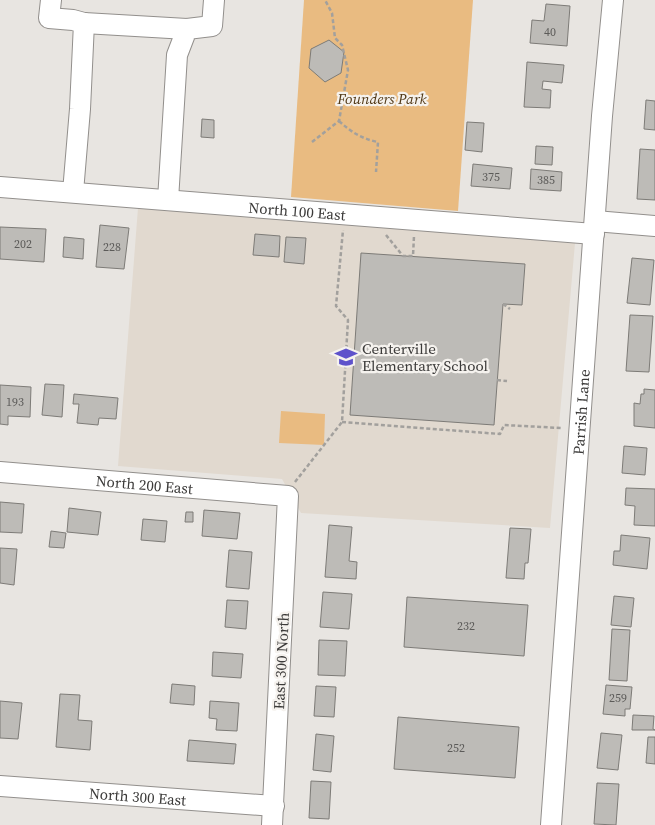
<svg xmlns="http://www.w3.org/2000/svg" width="655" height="825" viewBox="0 0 655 825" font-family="'Source Serif 4',serif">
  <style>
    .built { fill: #e1d9cf }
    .green { fill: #e9bb81 }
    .building { fill: #bdbbb7; stroke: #7d7b77 }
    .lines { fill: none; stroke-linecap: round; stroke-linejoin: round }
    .minor-casing { stroke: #928f8c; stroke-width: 22 }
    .path { stroke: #a2a09d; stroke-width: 2.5; stroke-dasharray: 4 2.5; stroke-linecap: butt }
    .minor { stroke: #fff; stroke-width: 20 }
    .labels { text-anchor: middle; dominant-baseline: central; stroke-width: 4.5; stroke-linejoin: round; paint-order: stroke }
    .number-label { font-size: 12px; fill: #5c5b59 }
    .park-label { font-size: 15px; font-style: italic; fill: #523917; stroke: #f5f2ee }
    .street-label { font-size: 15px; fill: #3c3b3a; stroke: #f5f2ee }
    .poi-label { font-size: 15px; fill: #3c3b3a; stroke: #f5f2ee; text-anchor: start }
  </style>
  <rect width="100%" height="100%" fill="#e8e5e1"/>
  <path class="built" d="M138,208L575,243L550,528L301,513L282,479L118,466Z"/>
  <g class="green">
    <path d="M304,0H473L458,211L291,197Z"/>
    <path d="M281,411L325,414L324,445L279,443Z"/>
  </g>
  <g class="building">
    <path d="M546,4L570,6L567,46L530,43L532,20L544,21Z"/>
    <path d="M329,40L344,52L341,73L325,82L309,68L311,49Z"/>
    <path d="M527,62L564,65L562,83L543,81L542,89L551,90L550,108L524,107Z"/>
    <path d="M646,100L655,101V130L644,129Z"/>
    <path d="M202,119L214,120V138L201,137Z"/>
    <path d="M467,122L484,123L482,152L465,150Z"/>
    <path d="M536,146L553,147L552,165L535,164Z"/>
    <path d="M640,149L655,150V200L637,199Z"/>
    <path d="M473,164L512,168L510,189L471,186Z"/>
    <path d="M531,169L562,172L561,191L530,189Z"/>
    <path d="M100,225L129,228L124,269L96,267Z"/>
    <path d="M0,227L46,229L44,262L0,259Z"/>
    <path d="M255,234L280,236L279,257L253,255Z"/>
    <path d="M64,237L84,239L83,259L63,257Z"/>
    <path d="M286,237L306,238L304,264L284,262Z"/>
    <path d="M361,253L525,264L522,305L503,304L494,425L350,415Z"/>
    <path d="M632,258L654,260L650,305L627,303Z"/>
    <path d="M630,315L653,316L649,372L626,371Z"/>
    <path d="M45,384L64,385L62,417L42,415Z"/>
    <path d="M0,385L31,387L30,417L8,416V425L0,424Z"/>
    <path d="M644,389L655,390V428L634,426V403L640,404L641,394H644Z"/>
    <path d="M74,394L118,398L116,419L99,418L98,425L77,423L79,404H73Z"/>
    <path d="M624,446L647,448L645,475L622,473Z"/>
    <path d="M626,488L655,489V526L634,525L635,506L625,505Z"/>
    <path d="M0,502L24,504L22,533L0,532Z"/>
    <path d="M69,508L101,512L98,535L67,532Z"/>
    <path d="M204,510L240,513L237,539L202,536Z"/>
    <path d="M186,512H193V522H185Z"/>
    <path d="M143,519L167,521L165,542L141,540Z"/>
    <path d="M329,525L352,527L349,561L357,562L356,579L325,577Z"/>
    <path d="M510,528L531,529L528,563H525L524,579L506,578Z"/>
    <path d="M51,531L66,533L64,548L49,547Z"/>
    <path d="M621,535L650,538L647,569L613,565L614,551H620Z"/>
    <path d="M0,548L17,549L14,585L0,583Z"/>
    <path d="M229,550L252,552L249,589L226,587Z"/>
    <path d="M323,592L352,594L349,629L320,627Z"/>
    <path d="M614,596L634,598L631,627L611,625Z"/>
    <path d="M407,597L528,605L524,656L404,647Z"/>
    <path d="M227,600L248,601L246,629L225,627Z"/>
    <path d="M612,629L630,630L627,681L609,680Z"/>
    <path d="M319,640L347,641L345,676L318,675Z"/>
    <path d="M213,652L243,654L241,678L212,676Z"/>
    <path d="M172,684L195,686L194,705L170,703Z"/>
    <path d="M606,685L632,687L630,709H625V716L603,714Z"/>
    <path d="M316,686L336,687L334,717L314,716Z"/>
    <path d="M60,694L80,695L78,720L92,721L90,750L56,747Z"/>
    <path d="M0,701L22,703L18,739L0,738Z"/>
    <path d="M210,701L239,703L237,731L216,730L217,719L209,718Z"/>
    <path d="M633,715L654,716L653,729L655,730H632Z"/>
    <path d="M398,717L519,727L515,778L394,769Z"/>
    <path d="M601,733L622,735L618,770L597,768Z"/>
    <path d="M316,734L334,736L331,772L313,770Z"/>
    <path d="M648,737H655V764L646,763Z"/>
    <path d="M189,740L236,744L234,764L187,761Z"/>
    <path d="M311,781L331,782L329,819L309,818Z"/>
    <path d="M597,783L619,784L616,825L594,824Z"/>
  </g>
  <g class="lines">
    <g class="minor-casing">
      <g id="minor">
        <path d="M51,0L49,18L73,20L84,23L80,109L73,192"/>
        <path d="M84,23L187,29"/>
        <path id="s1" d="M0,187L594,234"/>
        <path d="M168,200L177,55L187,29L212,26L214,0"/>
        <path d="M595,221L655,226"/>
        <path id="s2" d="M0,472L288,496L272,825"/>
        <path id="s3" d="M0,786L274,806"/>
        <path id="s4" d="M551,825L602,116L613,0"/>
      </g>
    </g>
    <g class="path">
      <path d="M339,121C351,132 362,139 378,142L376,172"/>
      <path d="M312,142L339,121L348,70L342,45L335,38L332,13L325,0"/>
      <path d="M386,235L403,256H413L414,236"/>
      <path d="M503,304L510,309"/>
      <path d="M497,380L507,381"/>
      <path d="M342,422L500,434L504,425L561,428"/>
      <path d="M295,482L342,422L348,320L336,306L343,230"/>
    </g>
    <use href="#minor" class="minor"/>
  </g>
  <defs>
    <g id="school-bare" transform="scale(1.725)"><path d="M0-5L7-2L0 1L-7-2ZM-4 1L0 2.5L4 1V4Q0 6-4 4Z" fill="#5e52cb" stroke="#f5f2ee" stroke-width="2.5" paint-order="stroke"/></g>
  </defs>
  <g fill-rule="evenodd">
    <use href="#school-bare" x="346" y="357"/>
  </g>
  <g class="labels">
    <g class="number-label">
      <text x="550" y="32">40</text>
      <text x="491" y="177">375</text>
      <text x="546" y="180">385</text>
      <text x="23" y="244">202</text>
      <text x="112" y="247">228</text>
      <text x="15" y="402">193</text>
      <text x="466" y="626">232</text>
      <text x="618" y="698">259</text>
      <text x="456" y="748">252</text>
    </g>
    <g class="park-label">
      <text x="382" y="98">Founders Park</text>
    </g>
    <g class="street-label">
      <text stroke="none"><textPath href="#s1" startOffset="298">North 100 East</textPath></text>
      <text stroke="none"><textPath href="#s4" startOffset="414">Parrish Lane</textPath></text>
      <text stroke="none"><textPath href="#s2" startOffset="145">North 200 East</textPath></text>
      <text transform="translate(281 661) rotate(-87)">East 300 North</text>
      <text stroke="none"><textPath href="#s3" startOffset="138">North 300 East</textPath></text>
    </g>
    <g class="poi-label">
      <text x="362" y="348">Centerville<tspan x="362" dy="17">Elementary School</tspan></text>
    </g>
  </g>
</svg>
